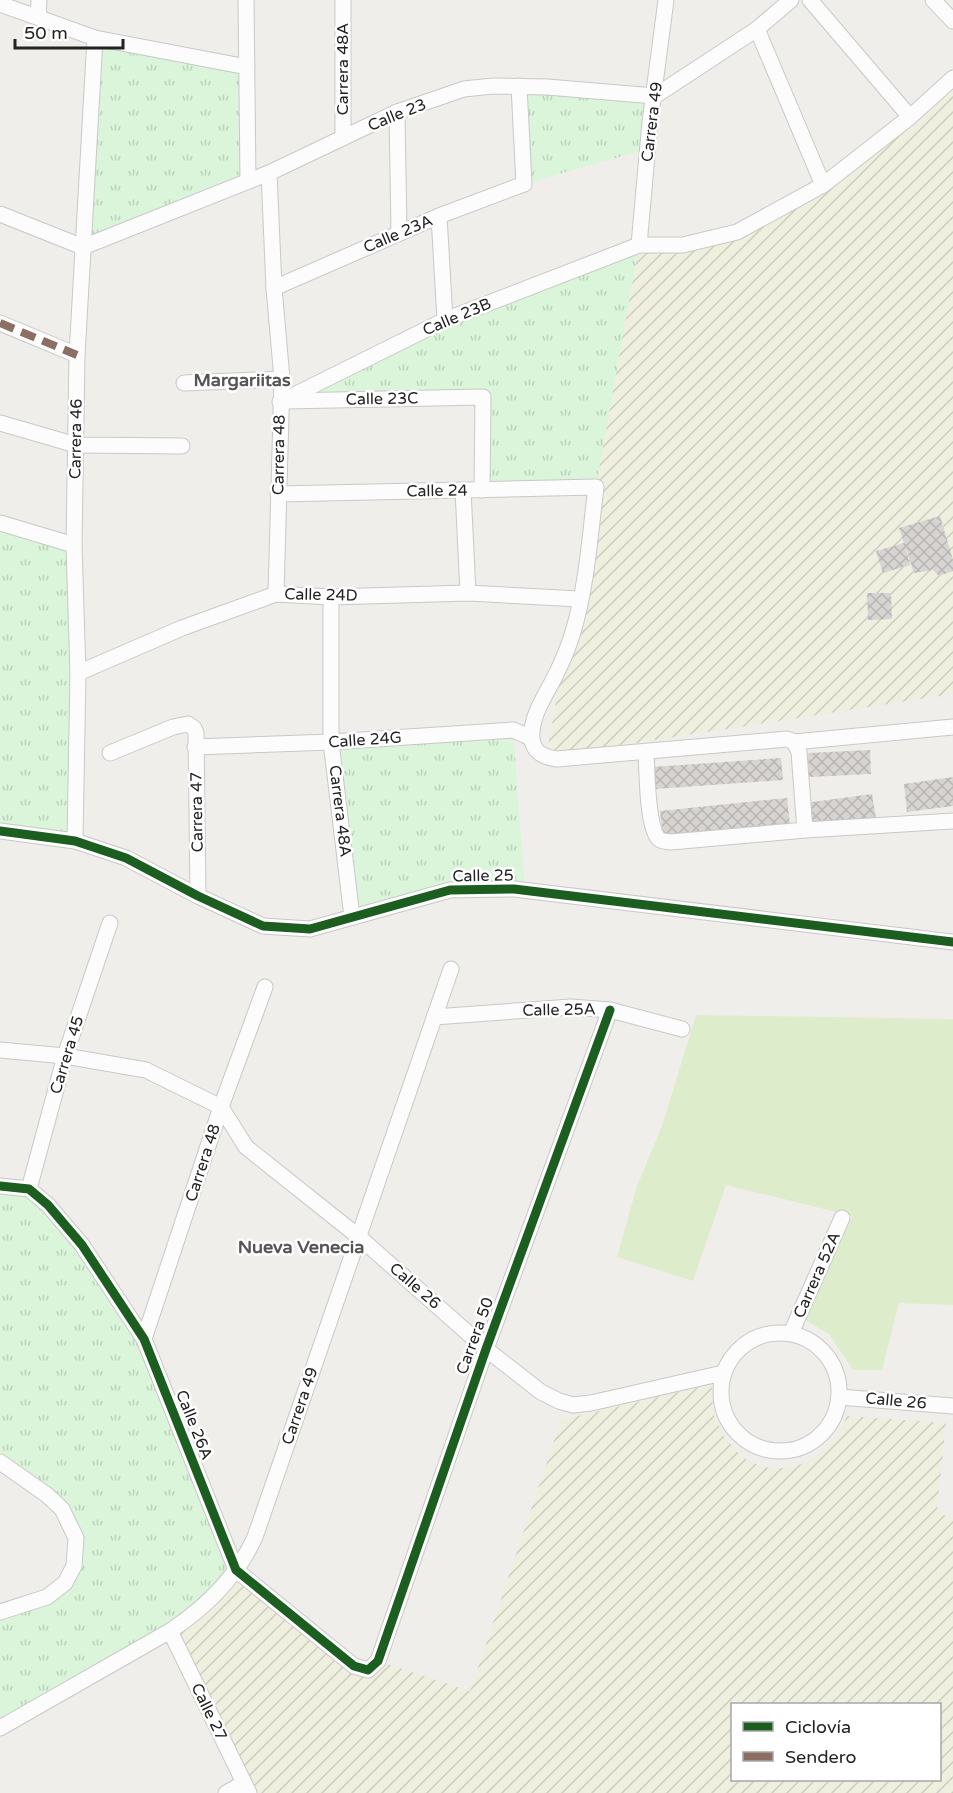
<svg xmlns="http://www.w3.org/2000/svg" width="953" height="1793" viewBox="0 0 953 1793" font-family="'Varela Round',sans-serif">
  <style>
    .farmland { fill: url(#farmland-furrows); fill-rule: evenodd }
    .grass { fill: #ddeccb }
    .park { fill: url(#park-tufts) }
    .building { fill: url(#building-cross-hatch) }
    .lines { fill: none; stroke-linecap: round; stroke-linejoin: round }
    .street-casing { stroke: #c9c8c7; stroke-width: 17 }
    .street { stroke: #fdfcfc; stroke-width: 15 }
    .quiet { stroke: #8d6e63; stroke-width: 8; stroke-dasharray: 15 8; stroke-linecap: butt }
    .cycleway-casing { stroke: #fff; stroke-width: 13 }
    .cycleway { stroke: #1b5e20; stroke-width: 9 }
    .labels { text-anchor: middle; dominant-baseline: central; stroke-width: 5; stroke-linejoin: round; paint-order: stroke }
    .street-label { font-size: 16px; fill: #222; stroke: #fff }
    .neighbourhood-label { font-size: 18px; font-weight: bold; fill: #555; stroke: #fff }
  </style>
  <defs>
    <pattern id="farmland-furrows" width="10" height="10" patternUnits="userSpaceOnUse" patternTransform="scale(1.5)"><rect width="10" height="10" fill="#efefdf"/><path d="M-1 1l2-2M0 10L10 0M9 11l2-2" fill="none" stroke="#cdcdbf"/></pattern>
    <pattern id="park-tufts" width="24" height="20" patternUnits="userSpaceOnUse" patternTransform="scale(1.5)"><rect width="24" height="20" fill="#daf5da"/><path d="M3 7l-1-3M5 7V3M7 7l1-3M15 17l-1-3M17 17v-4M19 17l1-3" fill="none" stroke="#bbd2bb"/></pattern>
    <pattern id="building-cross-hatch" width="8" height="8" patternUnits="userSpaceOnUse" patternTransform="scale(1.5)"><rect width="8" height="8" fill="#d7d4d2"/><path d="M0 0l8 8M0 8l8-8" fill="none" stroke="#b8b6b4"/></pattern>
  </defs>
  <rect width="100%" height="100%" fill="#f0eeeb"/>
  <g class="farmland">
    <path d="M953,78V694L546,757L639,245L738,232L823,185Z"/>
    <path d="M712,1384L713,1413L724,1437L742,1457L762,1467L783,1468L802,1464L821,1453L837,1437L847,1416L946,1423L937,1510L953,1521V1793H249L170,1631L236,1570L354,1666L378,1661L470,1691L561,1420ZM732,1704H940V1780H732Z"/>
  </g>
  <path class="grass" d="M696,1015L953,1019V1305L899,1303L882,1370H853L829,1334L802,1318L853,1216L726,1185L693,1281L617,1257L637,1186L662,1126Z"/>
  <g class="park">
    <path d="M95,38L247,67L248,181L83,247Z"/>
    <path d="M519,86L655,96L648,149L524,184Z"/>
    <path d="M639,245L596,487L482,490L483,397L280,402L451,318Z"/>
    <path d="M0,523L74,545L75,841L0,831Z"/>
    <path d="M513,730L525,890H450L352,917L331,742Z"/>
    <path d="M0,1186L29,1189L82,1245L144,1339L236,1570L211,1600L0,1728V1612L47,1597L74,1566L76,1538L62,1509L0,1462Z"/>
  </g>
  <g class="building">
    <path d="M940,516L953,560V571L939,576L933,570L914,573L905,545L910,565L883,573L876,551L904,543L899,528Z"/>
    <path d="M867,593H891L892,619L868,620Z"/>
    <path d="M870,750L871,774L809,777L808,753Z"/>
    <path d="M781,758L783,780L655,789L653,767Z"/>
    <path d="M953,777V806L907,812L904,784Z"/>
    <path d="M872,794L876,819L809,828L805,803Z"/>
    <path d="M787,798L790,824L663,837L660,811Z"/>
  </g>
  <g class="lines">
    <g class="street-casing">
      <g id="street">
        <path d="M246,0L248,181"/>
        <path d="M343,0V138"/>
        <path d="M810,0L910,117"/>
        <path d="M933,0L953,21"/>
        <path d="M0,4L95,38L247,67"/>
        <path d="M38,17L39,0"/>
        <path d="M757,29L823,185"/>
        <path d="M397,112L399,233"/>
        <path d="M269,173L274,288L282,379L276,594"/>
        <path d="M0,214L83,247L269,173L397,112L464,89L493,86L547,87L655,96L757,29L791,0"/>
        <path d="M439,216L445,320"/>
        <path d="M639,245L650,122L666,0"/>
        <path d="M274,288L439,216L524,184L519,86"/>
        <path d="M0,323L77,355"/>
        <path d="M184,383L282,379"/>
        <path d="M285,401L483,397L482,490"/>
        <path d="M280,402L445,320L639,245H683L737,232L823,185L910,117L953,78"/>
        <path d="M0,423L76,445L182,446"/>
        <path d="M463,490L468,593"/>
        <path d="M278,494L596,487C590,535 587,585 573,632C569,645 564,658 558,670C549,691 530,714 532,738C533,753 544,757 557,759L787,739L794,742L799,752L805,830"/>
        <path d="M0,523L74,545"/>
        <path d="M331,597V742L352,917"/>
        <path d="M78,673L182,628L276,594L331,597L468,593L580,599"/>
        <path d="M794,742L953,727"/>
        <path d="M195,747L331,742L513,730L527,736L532,740"/>
        <path d="M646,752C647,770 647,825 658,838C661,842 666,841 671,842L805,830L953,821"/>
        <path d="M110,753L173,727L188,724L194,728L196,733L198,896"/>
        <path d="M0,831L75,841L126,858L198,896L263,926L310,929L450,890L514,889L953,942"/>
        <path d="M75,841L78,673L74,545L77,355L95,38"/>
        <path d="M434,1017L571,1007L610,1010L682,1029"/>
        <path d="M0,1050L65,1056L146,1070L221,1107L246,1147L359,1237L486,1349L541,1392L559,1401L573,1405L591,1403L723,1373"/>
        <path d="M0,1186L29,1189L48,1205L82,1245L144,1339L236,1570L354,1666L368,1670L378,1661L486,1349L610,1010"/>
        <path d="M29,1189L65,1056L110,923"/>
        <circle cx="780" cy="1392" r="59"/>
        <path d="M791,1333L842,1218"/>
        <path d="M144,1339L221,1107L265,987"/>
        <path d="M839,1397L953,1406"/>
        <path d="M0,1462L47,1495L62,1509L76,1538L74,1566L65,1583L47,1597L0,1612"/>
        <path d="M170,1631L249,1793"/>
        <path d="M0,1728L170,1631C206,1607 237,1577 255,1537L451,969"/>
        <path d="M226,1793L244,1783"/>
      </g>
    </g>
    <use href="#street" class="street"/>
    <path class="quiet" d="M0,323L77,355"/>
    <g class="cycleway-casing">
      <g id="cycleway">
        <path d="M0,831L75,841L126,858L198,896L263,926L310,929L450,890L514,889L953,942"/>
        <path d="M0,1186L29,1189L48,1205L82,1245L144,1339L236,1570L354,1666L368,1670L378,1661L486,1349L610,1010"/>
      </g>
    </g>
    <use href="#cycleway" class="cycleway"/>
  </g>
  <g class="labels">
    <g class="street-label">
      <text transform="translate(343 69) rotate(-90)">Carrera 48A</text>
      <text transform="translate(397 115) rotate(-22)">Calle 23</text>
      <text transform="translate(652 122) rotate(-83)">Carrera 49</text>
      <text transform="translate(398 234) rotate(-23)">Calle 23A</text>
      <text transform="translate(457 317) rotate(-23)">Calle 23B</text>
      <text transform="translate(382 399) rotate(-1)">Calle 23C</text>
      <text transform="translate(76 439) rotate(-89)">Carrera 46</text>
      <text transform="translate(279 455) rotate(-89)">Carrera 48</text>
      <text transform="translate(437 491) rotate(-1)">Calle 24</text>
      <text transform="translate(321 595) rotate(1)">Calle 24D</text>
      <text transform="translate(365 740) rotate(-4)">Calle 24G</text>
      <text transform="translate(340 811) rotate(83)">Carrera 48A</text>
      <text transform="translate(197 812) rotate(-91)">Carrera 47</text>
      <text transform="translate(483 876) rotate(-1)">Calle 25</text>
      <text transform="translate(559 1010) rotate(-1)">Calle 25A</text>
      <text transform="translate(67 1055) rotate(-73)">Carrera 45</text>
      <text transform="translate(203 1163) rotate(-72)">Carrera 48</text>
      <text transform="translate(817 1275) rotate(-66)">Carrera 52A</text>
      <text transform="translate(415 1286) rotate(41)">Calle 26</text>
      <text transform="translate(475 1336) rotate(-70)">Carrera 50</text>
      <text transform="translate(896 1401) rotate(5)">Calle 26</text>
      <text transform="translate(300 1406) rotate(-71)">Carrera 49</text>
      <text transform="translate(194 1425) rotate(68)">Calle 26A</text>
      <text transform="translate(209 1712) rotate(64)">Calle 27</text>
    </g>
    <g class="neighbourhood-label">
      <text x="242" y="380">Margariitas</text>
      <text x="301" y="1247">Nueva Venecia</text>
    </g>
  </g>
  <rect x="731" y="1703" width="210" height="78" fill="#ffffff" stroke="#a7a7a7" stroke-width="1.5"/>
  <rect x="743" y="1722" width="30" height="9" fill="#1b5e20" stroke="#a7a7a7" stroke-width="1.5"/>
  <text x="785" y="1733" font-size="18" fill="#222222">Ciclovía</text>
  <rect x="743" y="1752" width="30" height="9" fill="#8d6e63" stroke="#a7a7a7" stroke-width="1.5"/>
  <text x="785" y="1763" font-size="18" fill="#222222">Sendero</text>
  <path d="M15 39v9h108v-9" fill="none" stroke="#222222" stroke-width="3"/>
  <text x="24" y="39" font-size="18" fill="#222222" stroke="#ffffff" stroke-width="4.5" paint-order="stroke">50 m</text>
</svg>
